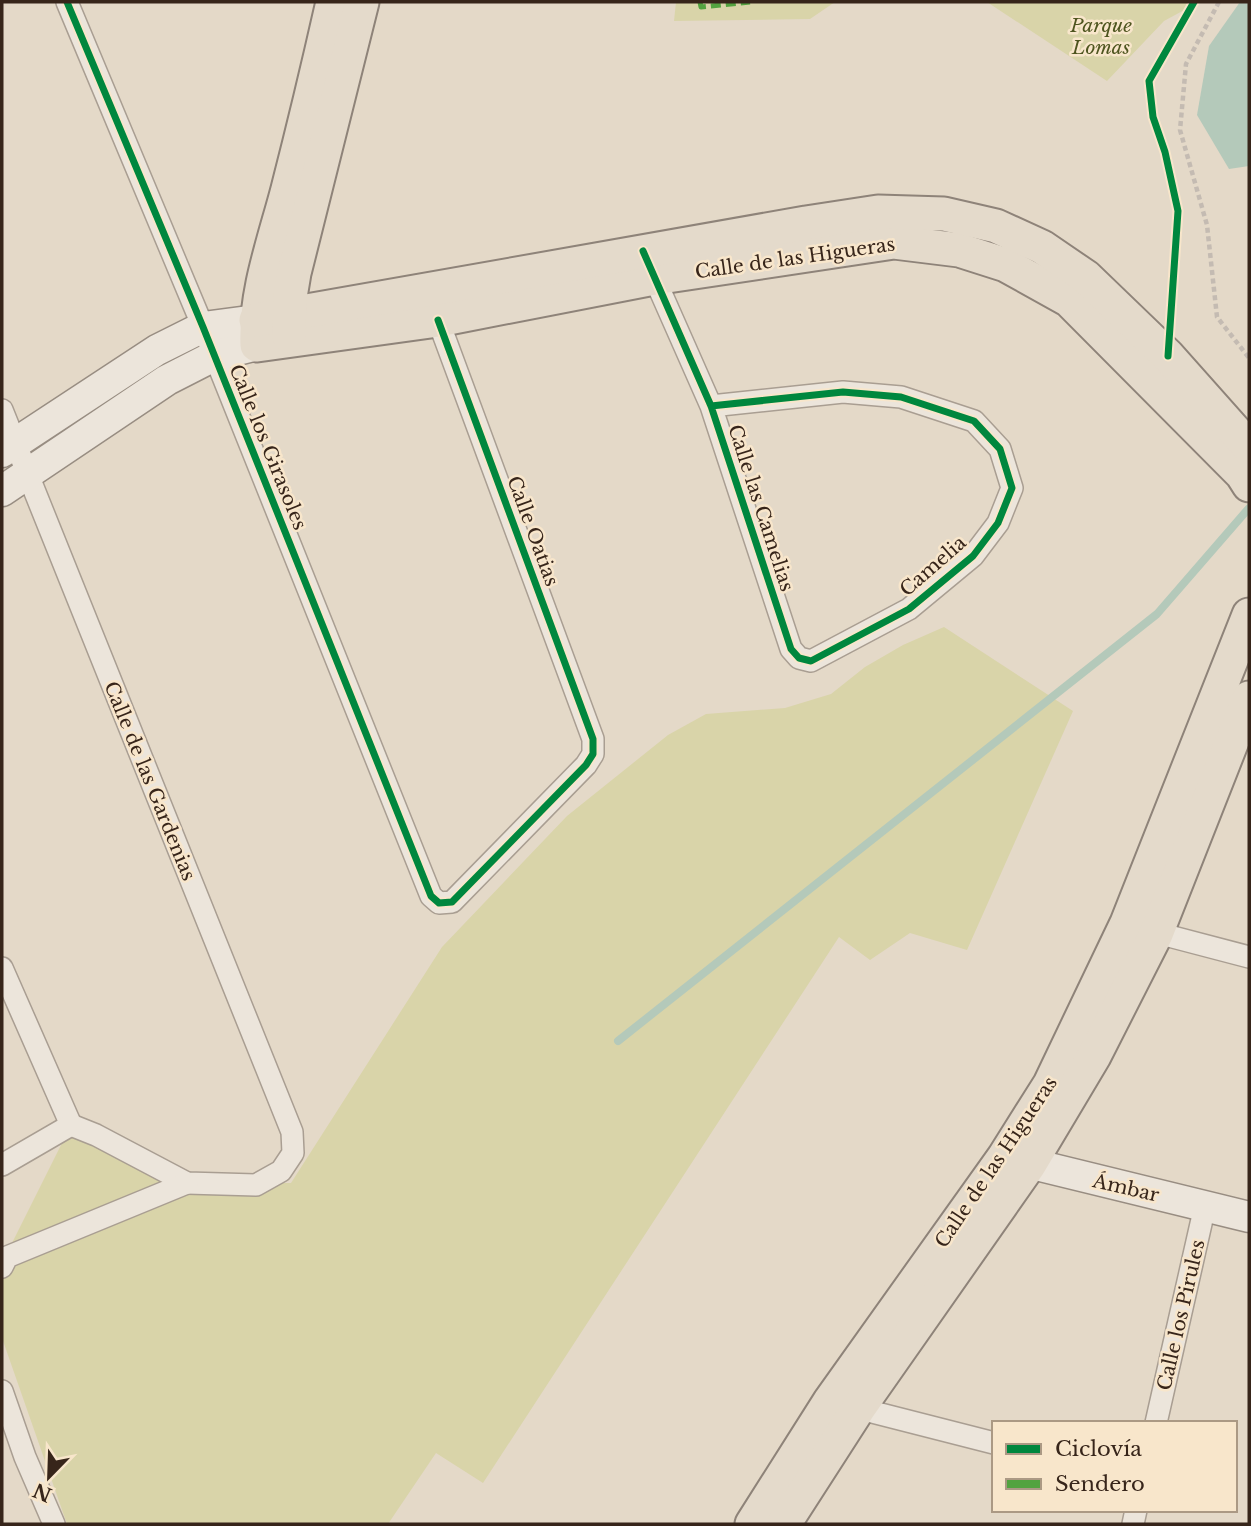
<svg xmlns="http://www.w3.org/2000/svg" width="1251" height="1526" viewBox="0 0 1251 1526" font-family="'Libre Baskerville',serif">
  <style>
    .green { fill: #d9d4a9 }
    .water { fill: #b4c9ba }
    .lines { fill: none; stroke-linecap: round; stroke-linejoin: round }
    .stream { stroke: #b4c9ba; stroke-width: 8 }
    .street-casing { stroke: #a99e92; stroke-width: 24 }
    .secondary-casing { stroke: #988d82; stroke-width: 33 }
    .primary-casing { stroke: #8e8379; stroke-width: 37 }
    .path { stroke: #c4bbb2; stroke-width: 4.5; stroke-dasharray: 5 3.5; stroke-linecap: butt }
    .street { stroke: #ece5db; stroke-width: 21 }
    .secondary { stroke: #ece5db; stroke-width: 30 }
    .primary { stroke: #e4dacb; stroke-width: 33 }
    .quiet { stroke: #53a340; stroke-width: 5; stroke-dasharray: 10 5; stroke-linecap: butt }
    .cycleway-casing { stroke: #f8e6cb; stroke-width: 11 }
    .cycleway { stroke: #00873e; stroke-width: 7 }
    .labels { text-anchor: middle; dominant-baseline: central; stroke-width: 5; stroke-linejoin: round; paint-order: stroke }
    .park-label { font-size: 19px; font-style: italic; fill: #4e551f; stroke: #f8e6cb }
    .street-label { font-size: 19px; fill: #37251a; stroke: #f8e6cb }
  </style>
  <rect width="100%" height="100%" fill="#e4d9c8"/>
  <g class="green">
    <path d="M676,2H835L810,19L674,21Z"/>
    <path d="M987,2H1199L1164,21L1107,81Z"/>
    <path d="M944,627L1073,711L967,950L910,933L870,960L839,937L483,1483L436,1453L388,1524H67L2,1338V1263L71,1125L187,1183H291L442,947L567,816L668,735L706,714L785,708L831,694L865,667L903,645Z"/>
  </g>
  <path class="water" d="M1240,2H1249V166L1229,169L1197,115L1209,46Z"/>
  <g class="lines">
    <path class="stream" d="M618,1041L1157,614L1249,508"/>
    <g class="street-casing">
      <g id="street">
        <path d="M67,2L203,327L431,896L439,903L452,902L586,765L593,754V739L438,320"/>
        <path d="M650,268L711,406L791,649L799,658L811,661L909,609L973,556L998,523L1012,488L1000,449L974,421L901,397L843,392L711,406"/>
        <path d="M2,410L292,1132L293,1153L281,1171L256,1185L187,1183L96,1135L71,1125"/>
        <path d="M1146,930L1249,957"/>
        <path d="M2,968L71,1125"/>
        <path d="M2,1165L71,1125"/>
        <path d="M2,1267L7,1257L187,1183"/>
        <path d="M2,1391L25,1457L54,1524"/>
        <path d="M849,1406L994,1443"/>
        <path d="M1156,1423L1205,1206"/>
        <path d="M1133,1524L1136,1510"/>
      </g>
    </g>
    <g class="secondary-casing">
      <g id="secondary">
        <path d="M2,452L157,350L203,327L256,320"/>
        <path d="M2,491L167,380L214,356L257,345"/>
        <path d="M1008,1158L1249,1217"/>
      </g>
    </g>
    <g class="primary-casing">
      <g id="primary">
        <path d="M333,2C319,64 304,127 288,189C275,239 255,292 257,345L438,320L654,278L894,242L959,250L1006,265L1069,300L1242,474L1249,485"/>
        <path d="M256,320L806,223L878,212L944,214L996,226L1042,247L1086,277L1168,356L1249,447"/>
        <path d="M289,336L290,297L294,273L362,2"/>
        <path d="M752,1524L830,1401L1004,1157L1050,1084L1127,923L1249,615"/>
        <path d="M784,1524L858,1409L1029,1165L1094,1056L1156,934L1249,698"/>
      </g>
    </g>
    <path class="path" d="M1219,2L1186,64L1180,130L1207,225L1217,317L1249,358"/>
    <use href="#street" class="street"/>
    <use href="#secondary" class="secondary"/>
    <use href="#primary" class="primary"/>
    <path class="quiet" d="M700,2L701,7L750,2"/>
    <g class="cycleway-casing">
      <g id="cycleway">
        <path d="M67,2L203,327L431,896L439,903L452,902L586,765L593,754V739L438,320"/>
        <path d="M643,251L711,406L791,649L799,658L811,661L909,609L973,556L998,523L1012,488L1000,449L974,421L901,397L843,392L711,406"/>
        <path d="M1168,356L1178,211L1165,152L1153,117L1149,81L1194,2"/>
      </g>
    </g>
    <use href="#cycleway" class="cycleway"/>
  </g>
  <g class="labels">
    <g class="park-label">
      <text x="1101" y="25">Parque<tspan x="1101" dy="22">Lomas</tspan></text>
    </g>
    <g class="street-label">
      <text transform="translate(795 258) rotate(-8)">Calle de las Higueras</text>
      <text transform="translate(268 447) rotate(68)">Calle los Girasoles</text>
      <text transform="translate(761 508) rotate(72)">Calle las Camelias</text>
      <text transform="translate(533 531) rotate(70)">Calle Oatias</text>
      <text transform="translate(933 566) rotate(-41)">Camelia</text>
      <text transform="translate(150 781) rotate(68)">Calle de las Gardenias</text>
      <text transform="translate(996 1162) rotate(-56)">Calle de las Higueras</text>
      <text transform="translate(1126 1188) rotate(13)">Ámbar</text>
      <text transform="translate(1181 1315) rotate(-77)">Calle los Pirules</text>
    </g>
  </g>
  <rect width="1251" height="1526" fill="none" stroke="#37251a" stroke-width="7"/>
  <rect x="992" y="1421" width="245" height="91" fill="#f8e6cb" stroke="#ab9984" stroke-width="2"/>
  <rect x="1006" y="1444" width="35" height="10" fill="#00873e" stroke="#ab9984" stroke-width="2"/>
  <text x="1055" y="1456" font-size="21" fill="#37251a">Ciclovía</text>
  <rect x="1006" y="1479" width="35" height="10" fill="#53a340" stroke="#ab9984" stroke-width="2"/>
  <text x="1055" y="1491" font-size="21" fill="#37251a">Sendero</text>
  <g transform="translate(49 1477) rotate(203)" stroke="#f8e6cb" stroke-width="5" paint-order="stroke">
  <path d="M0-5L12 26L0 18L-12 26Z" fill="#37251a"/>
  <text y="-10" font-size="19" font-weight="bold" text-anchor="middle" fill="#37251a">N</text>
  </g>
</svg>
